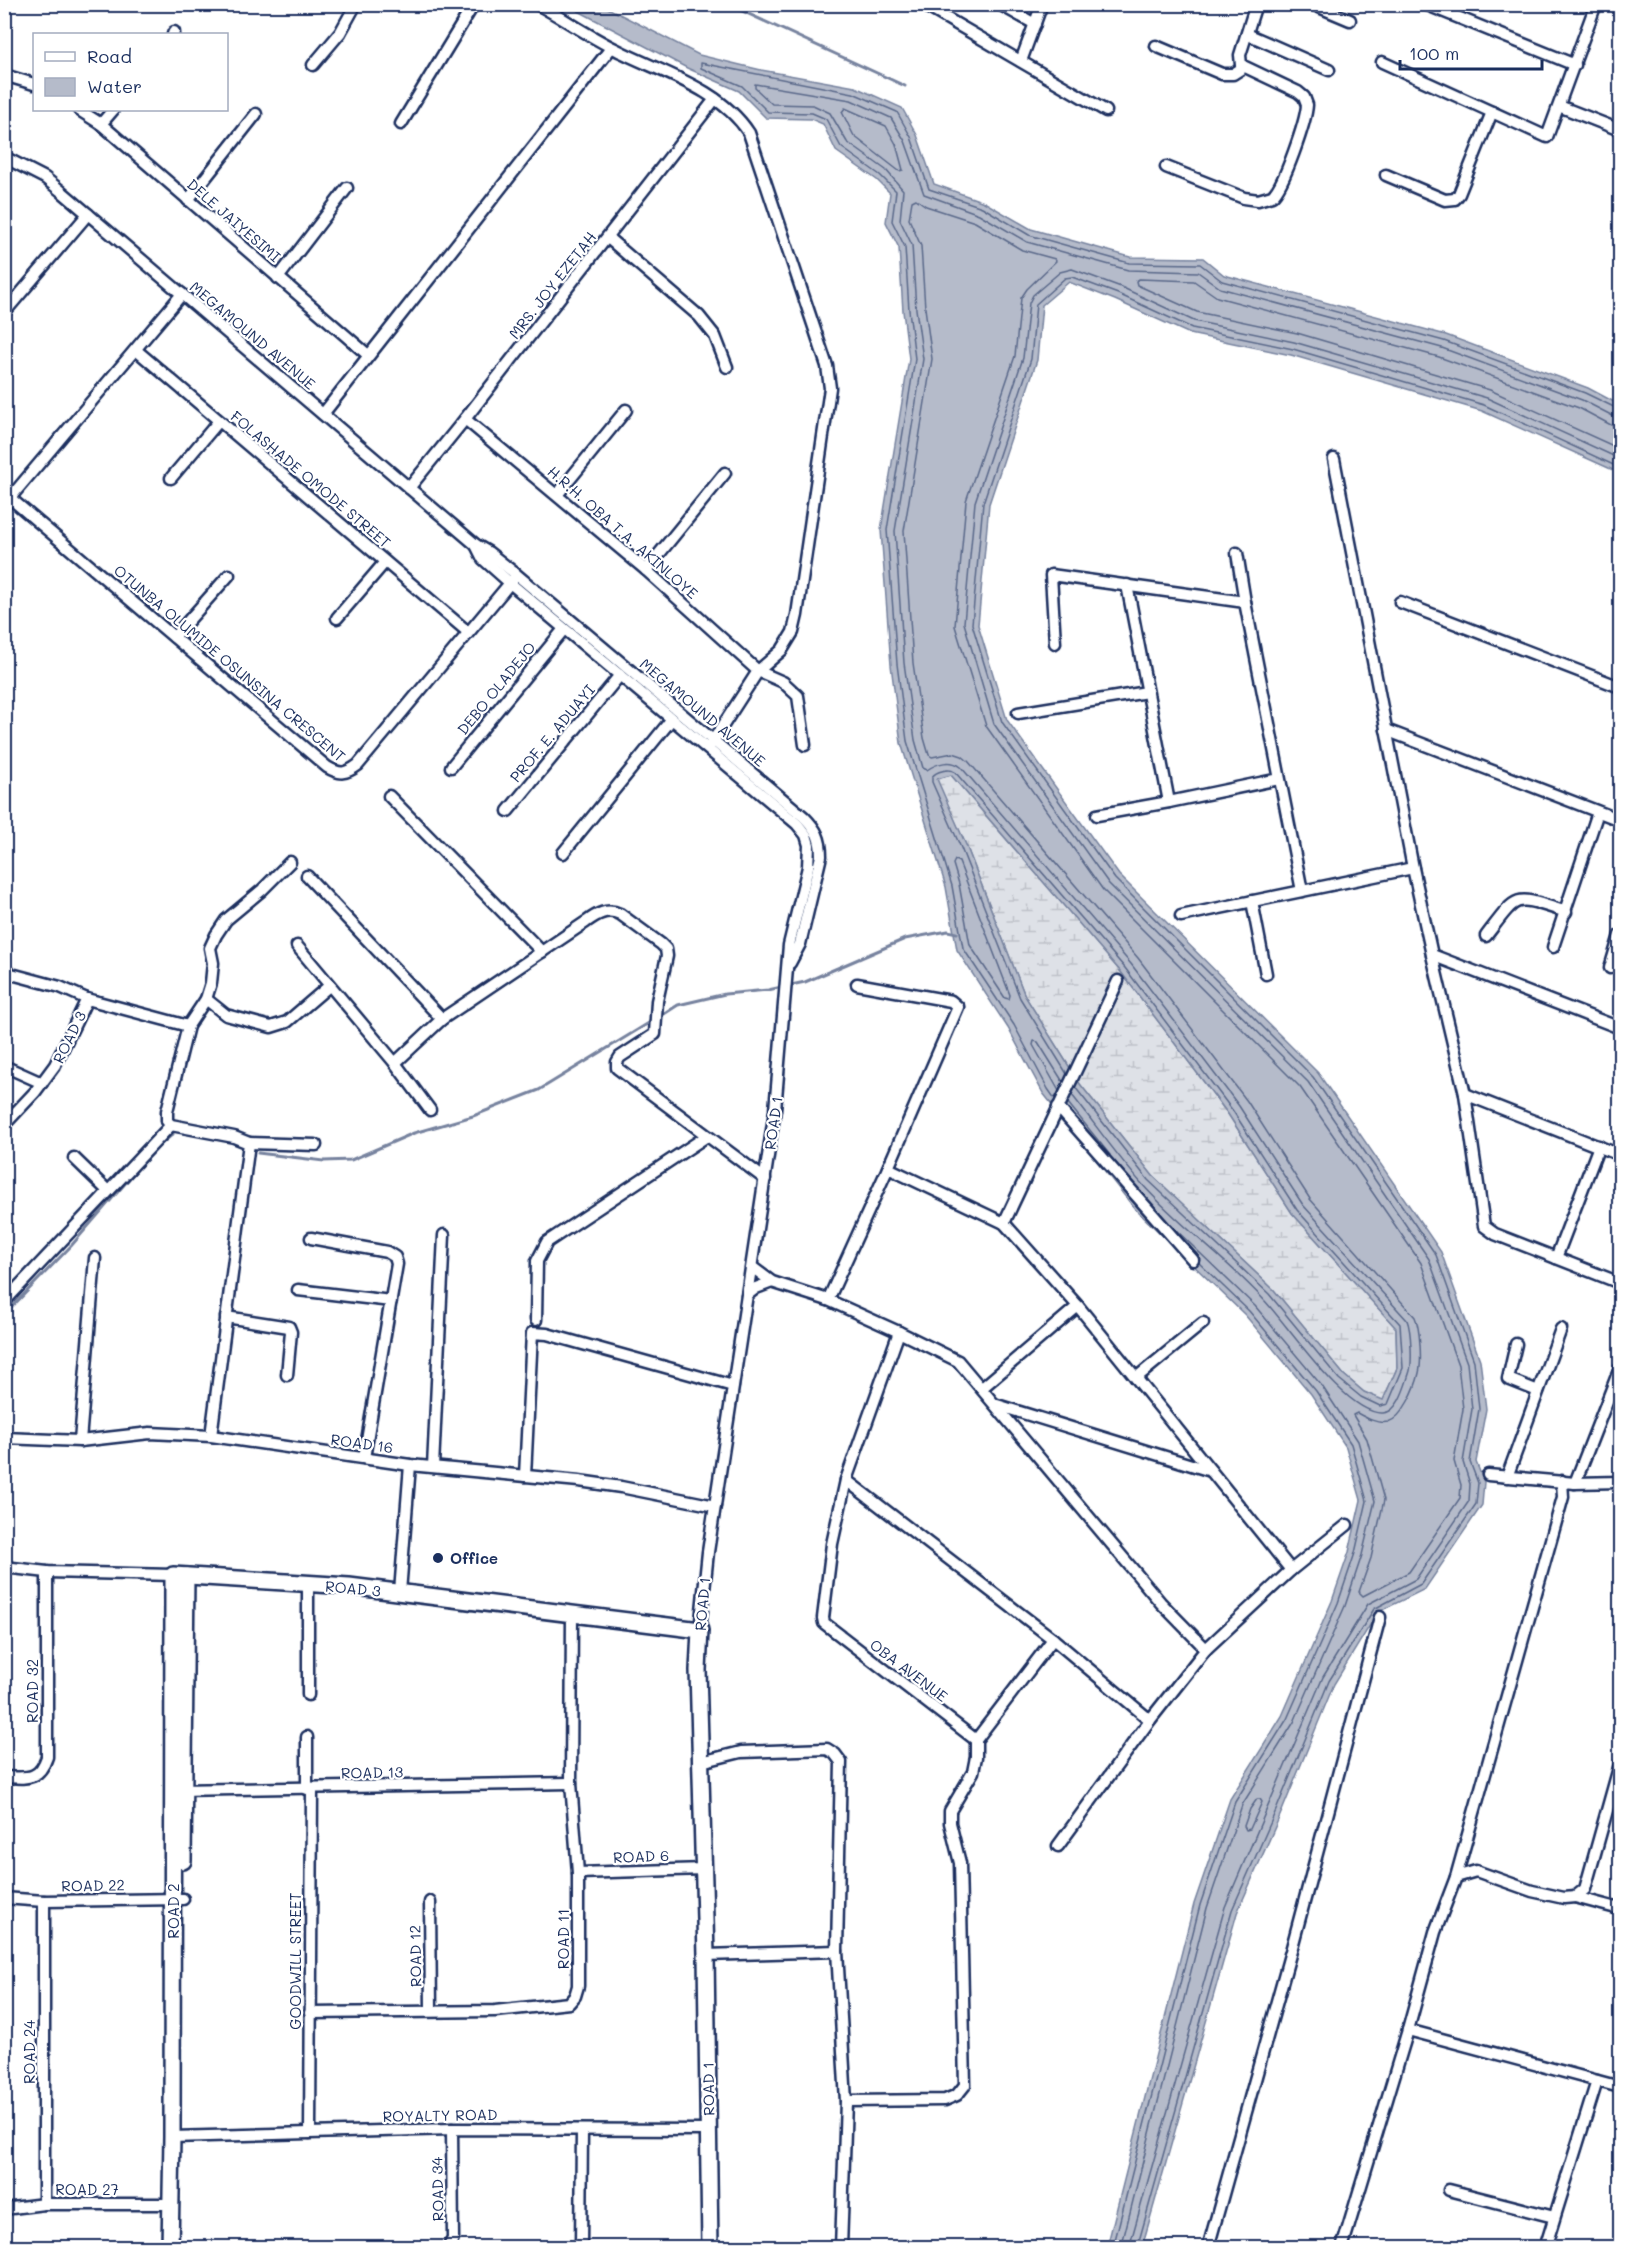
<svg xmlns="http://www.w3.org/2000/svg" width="1625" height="2252" viewBox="0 0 1625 2252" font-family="Mali,sans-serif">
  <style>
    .wetland { fill: url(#wetland-marsh); stroke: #7c88a2; stroke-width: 1.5 }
    .water { fill: #b5bbca; stroke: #77839f; stroke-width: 1.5; fill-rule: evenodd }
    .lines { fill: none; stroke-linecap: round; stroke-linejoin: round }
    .shore { stroke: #596789; stroke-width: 1.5 }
    .stream { stroke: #77839f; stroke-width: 3 }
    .street-casing { stroke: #1b2f5e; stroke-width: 15 }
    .secondary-casing { stroke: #1b2f5e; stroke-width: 20 }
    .street { stroke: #fff; stroke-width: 10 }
    .secondary { stroke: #fff; stroke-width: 15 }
    .poi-dot { fill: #1b2f5e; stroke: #fff; stroke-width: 2 }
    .labels { text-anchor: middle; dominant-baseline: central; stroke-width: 4.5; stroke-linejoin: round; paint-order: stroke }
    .street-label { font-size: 15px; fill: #1b2f5e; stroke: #fff }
    .poi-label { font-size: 15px; font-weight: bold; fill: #1b2f5e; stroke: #fff; text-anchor: start }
  </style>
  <defs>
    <pattern id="wetland-marsh" width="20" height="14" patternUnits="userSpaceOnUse" patternTransform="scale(1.5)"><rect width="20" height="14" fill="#dee1e7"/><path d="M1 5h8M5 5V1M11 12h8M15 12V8" fill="none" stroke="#bec1c9"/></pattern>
  </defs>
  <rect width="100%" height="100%" fill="#fff"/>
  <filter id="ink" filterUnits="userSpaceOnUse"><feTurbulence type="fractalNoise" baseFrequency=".0167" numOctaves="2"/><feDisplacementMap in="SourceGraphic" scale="12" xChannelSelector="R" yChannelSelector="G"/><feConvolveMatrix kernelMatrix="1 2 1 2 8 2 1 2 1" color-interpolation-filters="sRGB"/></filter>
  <g filter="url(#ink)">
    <path class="wetland" d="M951,775L1121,972L1228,1114L1292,1213L1396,1328L1397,1368L1383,1401L1364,1392L1344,1375L1274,1290L1153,1176L1080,1084L1025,996L966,845L936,779Z"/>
    <path class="water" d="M567,5H602L699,55L761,70L855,87L902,108L917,135L934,184L984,202L1031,229L1130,257L1203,258L1224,275L1446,335L1588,388L1620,405V476L1613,470L1482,411L1291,355L1190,334L1115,300L1069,282L1042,305L1037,360L989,504L978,625L1007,720L1119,875L1318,1073L1441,1252L1480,1360L1486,1409L1476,1462L1484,1482L1482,1505L1425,1589L1378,1612L1334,1684L1282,1811L1237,1913L1142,2247H1107L1194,1904L1230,1799L1282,1716L1332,1601L1349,1552L1361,1500L1346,1447L1311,1394L1245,1315L1135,1209L1043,1093L1008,1028L957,950L946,887L901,743L891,665L881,530L909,359L903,311L899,248L886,222L890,193L877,180L836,151L823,124L811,119L766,118L739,91L687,68ZM951,775L1121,972L1228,1114L1292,1213L1396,1328L1397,1368L1383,1400L1364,1392L1344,1375L1274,1290L1153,1176L1080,1084L1025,996L966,845L937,779Z"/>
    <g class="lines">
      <g class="shore">
        <path d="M845,108L886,126L896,144L903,170L899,171L854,136L842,112Z"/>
        <path d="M916,199L926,206L975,222L1022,250L1055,259L1056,261L1027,289L1021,298L1015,356L966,501L955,626L986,726L1103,890L1300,1087L1421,1263L1458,1365L1463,1409L1454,1461L1461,1485L1460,1498L1409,1572L1363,1596L1359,1592L1371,1558L1384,1500L1367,1439L1353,1415L1357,1413C1366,1418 1377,1424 1388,1422C1403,1418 1416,1387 1419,1373C1422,1361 1420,1328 1415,1317L1310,1199L1247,1101L1138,958L968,761L962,756L953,753L932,757L929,755L924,738L913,663L904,531L932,359L925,308L921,246L909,219L912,201Z"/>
        <path d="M1620,426L1611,425L1579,408L1439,357L1217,297L1194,281L1139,279L1136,281L1137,285L1197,312L1297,333L1490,390L1620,449"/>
        <path d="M955,860L959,862L1010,995L1009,999L1005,998L970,945L959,884L953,864Z"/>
        <path d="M1067,1074L1020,998L961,848L932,782V777C936,771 949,768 955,772L1125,968L1233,1111L1297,1210L1400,1324L1403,1368L1388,1404L1380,1406L1361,1397L1339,1379L1269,1294L1148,1180L1075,1087"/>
        <path d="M1059,1091L1033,1045L1034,1041L1038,1042L1063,1082"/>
        <path d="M1072,1095C1095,1124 1117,1156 1142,1184C1179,1226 1226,1258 1264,1300C1288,1325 1346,1415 1383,1413C1398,1413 1405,1386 1409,1374C1413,1364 1411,1330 1407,1320L1303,1205L1239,1106L1131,964L961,767C951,759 937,763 927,770L923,768L915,740L904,663L895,531L923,359L916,309L912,245L900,220L903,190L886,170L847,142L830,113L813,105L772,104L755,88V84L851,100L891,118L905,141L924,194L979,214L1027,242L1128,270L1198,272L1220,288L1442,348L1582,400L1613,416L1620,417"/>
        <path d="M1055,1099L1048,1089L1014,1025L963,948L952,886L907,741L897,664L887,530L915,359L909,310L905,247L892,221L896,191L880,175L841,147L826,119L812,113L768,112L742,86L701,68V63L853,93L897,112L911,137L929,189L982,207L1029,235L1129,263L1200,264L1222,281L1444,341L1585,393L1620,410"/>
        <path d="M1068,1103L1110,1155"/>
        <path d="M1257,1799H1260L1262,1802L1250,1829L1246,1830L1244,1826L1250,1809Z"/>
        <path d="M1113,2248L1200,1905L1235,1802L1287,1719L1338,1603L1355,1553L1367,1501L1351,1444L1316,1391L1249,1311L1199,1263"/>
        <path d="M1121,2248L1207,1908L1242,1805L1294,1722L1345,1606L1362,1555L1375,1501L1358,1441L1322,1386L1255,1306L1172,1226"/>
        <path d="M1129,2248L1225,1907L1323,1677L1368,1604L1416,1579L1469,1501L1470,1484L1463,1462L1472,1409L1467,1363L1429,1259L1308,1082L1109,884L994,724L964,623L975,502L1023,358L1029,303L1033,295L1060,272L1072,269L1121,287L1194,321L1294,342L1487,398L1620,459"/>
        <path d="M1137,2248L1232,1910L1277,1808L1329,1681L1374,1609L1421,1584L1476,1504L1478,1483L1470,1462L1479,1409L1474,1361L1436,1255L1313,1077L1115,879L1002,722L972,624L983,503L1031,359L1036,304L1065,278L1072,277L1118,294L1192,328L1293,349L1484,405L1620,468"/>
      </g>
      <g class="stream">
        <path d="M727,4L905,86"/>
        <path d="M658,1018L678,1005L725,994L768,990L805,982L905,939L948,931L957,933"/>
        <path d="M258,1153L324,1161L351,1160L414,1133L473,1116L539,1090L652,1021"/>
        <path d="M4,1315L71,1246L154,1150L173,1134"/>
      </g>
      <g class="street-casing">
        <g id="street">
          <path d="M537,4C563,18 587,35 613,48C659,72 719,87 749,133L827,366L830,388L797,615L793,632L782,650L758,671L711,744"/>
          <path d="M922,4L1106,111"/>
          <path d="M999,4L1035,24"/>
          <path d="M1312,4L1350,20"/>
          <path d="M1425,4L1575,65"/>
          <path d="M173,34L174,32"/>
          <path d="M1247,34L1329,70"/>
          <path d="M1156,46L1222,74H1233L1244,67"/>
          <path d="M1021,61L1042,4"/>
          <path d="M1382,62L1547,137L1596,4"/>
          <path d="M313,65L340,33L356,4"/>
          <path d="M4,75L34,84"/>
          <path d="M1559,106L1620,130"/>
          <path d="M79,110L101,124L368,355"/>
          <path d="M101,124L113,110"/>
          <path d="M401,124L474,4"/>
          <path d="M4,157L45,178L61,191L476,545L488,552L517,575L804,817C816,829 821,838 821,856L800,944L790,963"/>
          <path d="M1166,167L1244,198L1258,200L1272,196C1284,186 1306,121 1307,105L1304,97L1298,92L1241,65L1240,55L1256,4"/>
          <path d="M1386,175L1445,200L1455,199L1459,194L1492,112"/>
          <path d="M188,200L256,114"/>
          <path d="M608,238L699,316L715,336L727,367"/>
          <path d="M278,278L347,188"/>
          <path d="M4,313L88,214"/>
          <path d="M136,350L468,632"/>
          <path d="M323,414L611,48"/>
          <path d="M465,419L646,570L758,671L783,682L798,696L805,745"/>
          <path d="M1334,459L1413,868L1432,955L1620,1028"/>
          <path d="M171,478L219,421"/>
          <path d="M409,488L465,419L715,99"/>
          <path d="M557,495L626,410"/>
          <path d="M4,496L10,498L327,767C340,775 346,774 358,765L515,577"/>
          <path d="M10,498L182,294"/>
          <path d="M476,545L483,559L510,583L797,824L806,835L809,845L808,867L789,945L775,1110L708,1552L700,1630"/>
          <path d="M1237,553L1245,602"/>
          <path d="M646,570L725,473"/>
          <path d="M1127,585L1169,802L1279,779"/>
          <path d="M1400,602L1620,687"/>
          <path d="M337,618L385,562"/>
          <path d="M174,637L229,575"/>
          <path d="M1055,643L1051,575L1245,602L1302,891"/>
          <path d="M1018,713L1147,692"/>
          <path d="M1386,730L1620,820"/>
          <path d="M451,767L564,629"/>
          <path d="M389,796L542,952"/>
          <path d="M508,811L620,675"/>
          <path d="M1097,815L1169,802"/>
          <path d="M563,853L671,720"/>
          <path d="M307,876L442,1019"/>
          <path d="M1252,901L1266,974"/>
          <path d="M1181,916L1413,868"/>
          <path d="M1486,936C1520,892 1513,895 1566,912"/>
          <path d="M297,946L395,1063L442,1019L586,922C597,914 607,908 620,914L661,944L666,949L667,956L657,1001L655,1034L620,1057L617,1062V1068L765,1179"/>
          <path d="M1553,947L1598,812"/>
          <path d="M1432,955L1465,1094L1484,1226L1495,1234L1620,1283"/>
          <path d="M1610,968L1620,935"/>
          <path d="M4,972L60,987L87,999"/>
          <path d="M857,984L951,1001L958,1007L888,1168"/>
          <path d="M206,999L226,1015L271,1027L287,1022L329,986"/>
          <path d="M395,1063L430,1110"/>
          <path d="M4,1066L42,1083"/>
          <path d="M1465,1094L1620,1155"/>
          <path d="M1058,1107L1193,1260"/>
          <path d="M4,1125L35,1092L55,1065L87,999L188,1026"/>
          <path d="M249,1143L316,1145"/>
          <path d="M74,1158L108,1191"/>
          <path d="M1004,1223L1118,981"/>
          <path d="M311,1238L387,1252L395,1257L397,1264L364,1458"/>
          <path d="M1556,1258L1599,1146"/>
          <path d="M752,1267L772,1282L828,1300L899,1332L958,1361L1161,1603L1206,1649L1291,1570L1347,1525"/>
          <path d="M298,1290L391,1301"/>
          <path d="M747,1295L756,1288L772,1282"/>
          <path d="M828,1300L888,1168L1004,1223L1078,1306L1291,1570"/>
          <path d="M4,1302L171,1125"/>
          <path d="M226,1317L289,1327L291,1332L287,1375"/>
          <path d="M536,1320L537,1261L547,1242L707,1136"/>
          <path d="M1516,1344L1508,1379L1538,1391"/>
          <path d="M1136,1378L1203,1323"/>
          <path d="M982,1388L1078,1306"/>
          <path d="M997,1405L1211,1471"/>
          <path d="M211,1436L249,1143L234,1137L171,1125L167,1121V1111L188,1026L206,999L211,983L213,963L210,948L216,935L226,920L262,890L290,862"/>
          <path d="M4,1438L80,1441L150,1433L211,1436L410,1465L579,1481L621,1487L715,1506"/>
          <path d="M80,1441L95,1258"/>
          <path d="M433,1467L444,1235"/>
          <path d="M1488,1475L1575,1483L1620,1482"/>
          <path d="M525,1476L532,1333L547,1334L733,1386"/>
          <path d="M1507,1477L1561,1329"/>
          <path d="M846,1480L832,1544L823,1618L824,1623L976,1740"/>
          <path d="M1575,1483L1620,1368"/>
          <path d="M4,1567L47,1572L173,1575"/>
          <path d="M400,1592L410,1465"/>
          <path d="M1053,1639L1150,1720"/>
          <path d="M308,1695V1584"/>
          <path d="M701,1762L741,1752L827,1749L835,1754L841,1762L837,1951L846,2101L841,2248"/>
          <path d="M4,1777C27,1778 39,1781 47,1757V1572"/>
          <path d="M307,1789V1737"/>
          <path d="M178,1790L571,1783"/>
          <path d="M1058,1846L1150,1720L1206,1649"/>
          <path d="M578,1873L704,1869"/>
          <path d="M1456,1877L1563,1497L1562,1481"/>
          <path d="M1575,1897L1620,1909"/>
          <path d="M4,1898L44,1901L183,1899"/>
          <path d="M430,1902L431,2011"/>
          <path d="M706,1955L837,1951"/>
          <path d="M310,2013L495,2011L569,2003L575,1996L578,1986V1873L571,1783L572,1613"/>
          <path d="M1408,2030L1620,2087"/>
          <path d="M846,2101L945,2100L957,2095L965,2085L960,1863L950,1823V1811L973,1772L976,1757V1740L1053,1639L846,1480L899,1332"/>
          <path d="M310,2133L312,1789"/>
          <path d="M172,2137L452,2129L709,2130"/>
          <path d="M1449,2190L1554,2217"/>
          <path d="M44,2204V1901"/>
          <path d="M4,2209L44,2204H170"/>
          <path d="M448,2248L453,2239L452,2129"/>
          <path d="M581,2248L582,2130"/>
          <path d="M1208,2248L1291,1951L1380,1617"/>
          <path d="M1342,2248L1408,2030L1435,1932L1456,1877L1476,1871L1532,1891L1564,1898L1575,1897L1585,1889L1620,1764"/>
          <path d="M1545,2248L1597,2081"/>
        </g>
      </g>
      <g class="secondary-casing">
        <g id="secondary">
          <path d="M183,1861L186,1576"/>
          <path d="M170,2248L172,2137L173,1575L349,1586L700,1630L698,1670L706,1955L710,2248"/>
        </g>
      </g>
      <use href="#street" class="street"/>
      <use href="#secondary" class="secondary"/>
    </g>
  </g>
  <circle class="poi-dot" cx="438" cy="1558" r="6"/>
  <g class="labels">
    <g class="street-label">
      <text transform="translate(234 220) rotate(41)">DELE JAIYESIMI</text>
      <text transform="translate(552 285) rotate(-52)">MRS. JOY EZETAH</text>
      <text transform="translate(253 335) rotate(40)">MEGAMOUND AVENUE</text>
      <text transform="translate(311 479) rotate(40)">FOLASHADE OMODE STREET</text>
      <text transform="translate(623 532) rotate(41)">H.R.H. OBA T.A. AKINLOYE</text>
      <text transform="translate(230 663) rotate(40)">OTUNBA OLUMIDE OSUNSINA CRESCENT</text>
      <text transform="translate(496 688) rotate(-51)">DEBO OLADEJO</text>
      <text transform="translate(703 712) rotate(40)">MEGAMOUND AVENUE</text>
      <text transform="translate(552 733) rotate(-50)">PROF. E. ADUAYI</text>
      <text transform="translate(69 1037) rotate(-64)">ROAD 3</text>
      <text transform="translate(773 1123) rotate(-82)">ROAD 1</text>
      <text transform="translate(362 1443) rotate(8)">ROAD 16</text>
      <text transform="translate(353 1588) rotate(5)">ROAD 3</text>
      <text transform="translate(702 1604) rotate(-85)">ROAD 1</text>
      <text transform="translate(909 1670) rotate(37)">OBA AVENUE</text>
      <text transform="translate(32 1691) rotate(-90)">ROAD 32</text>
      <text transform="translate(372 1772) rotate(-1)">ROAD 13</text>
      <text transform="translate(641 1856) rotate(-2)">ROAD 6</text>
      <text transform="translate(93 1885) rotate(-1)">ROAD 22</text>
      <text transform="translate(173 1911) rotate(-90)">ROAD 2</text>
      <text transform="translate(563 1939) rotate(-90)">ROAD 11</text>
      <text transform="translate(415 1956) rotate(-91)">ROAD 12</text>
      <text transform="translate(295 1961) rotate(-90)">GOODWILL STREET</text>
      <text transform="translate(29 2052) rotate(-90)">ROAD 24</text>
      <text transform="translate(708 2089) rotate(-91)">ROAD 1</text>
      <text transform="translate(440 2115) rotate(-1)">ROYALTY ROAD</text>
      <text x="87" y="2189">ROAD 27</text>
      <text transform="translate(437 2189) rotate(-91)">ROAD 34</text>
    </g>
    <g class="poi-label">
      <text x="450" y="1558">Office</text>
    </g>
  </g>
  <rect width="1625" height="2252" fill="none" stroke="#fff" stroke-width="24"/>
  <rect x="12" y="12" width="1601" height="2228" fill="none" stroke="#1b2f5e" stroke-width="2" filter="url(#ink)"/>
  <rect x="33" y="33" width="195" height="78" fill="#ffffff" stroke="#a4acbf" stroke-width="1.5"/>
  <rect x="45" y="52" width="30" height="9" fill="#ffffff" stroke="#a4acbf" stroke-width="1.5"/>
  <text x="87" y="63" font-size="18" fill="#1b2f5e">Road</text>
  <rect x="45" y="78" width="30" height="18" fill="#b5bbca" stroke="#a4acbf" stroke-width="1.5"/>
  <text x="87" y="93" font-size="18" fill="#1b2f5e">Water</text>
  <path d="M1400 60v9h142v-9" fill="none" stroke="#1b2f5e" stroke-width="3"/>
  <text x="1409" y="60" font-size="18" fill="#1b2f5e" stroke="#ffffff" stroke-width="4.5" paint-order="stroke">100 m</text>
</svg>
